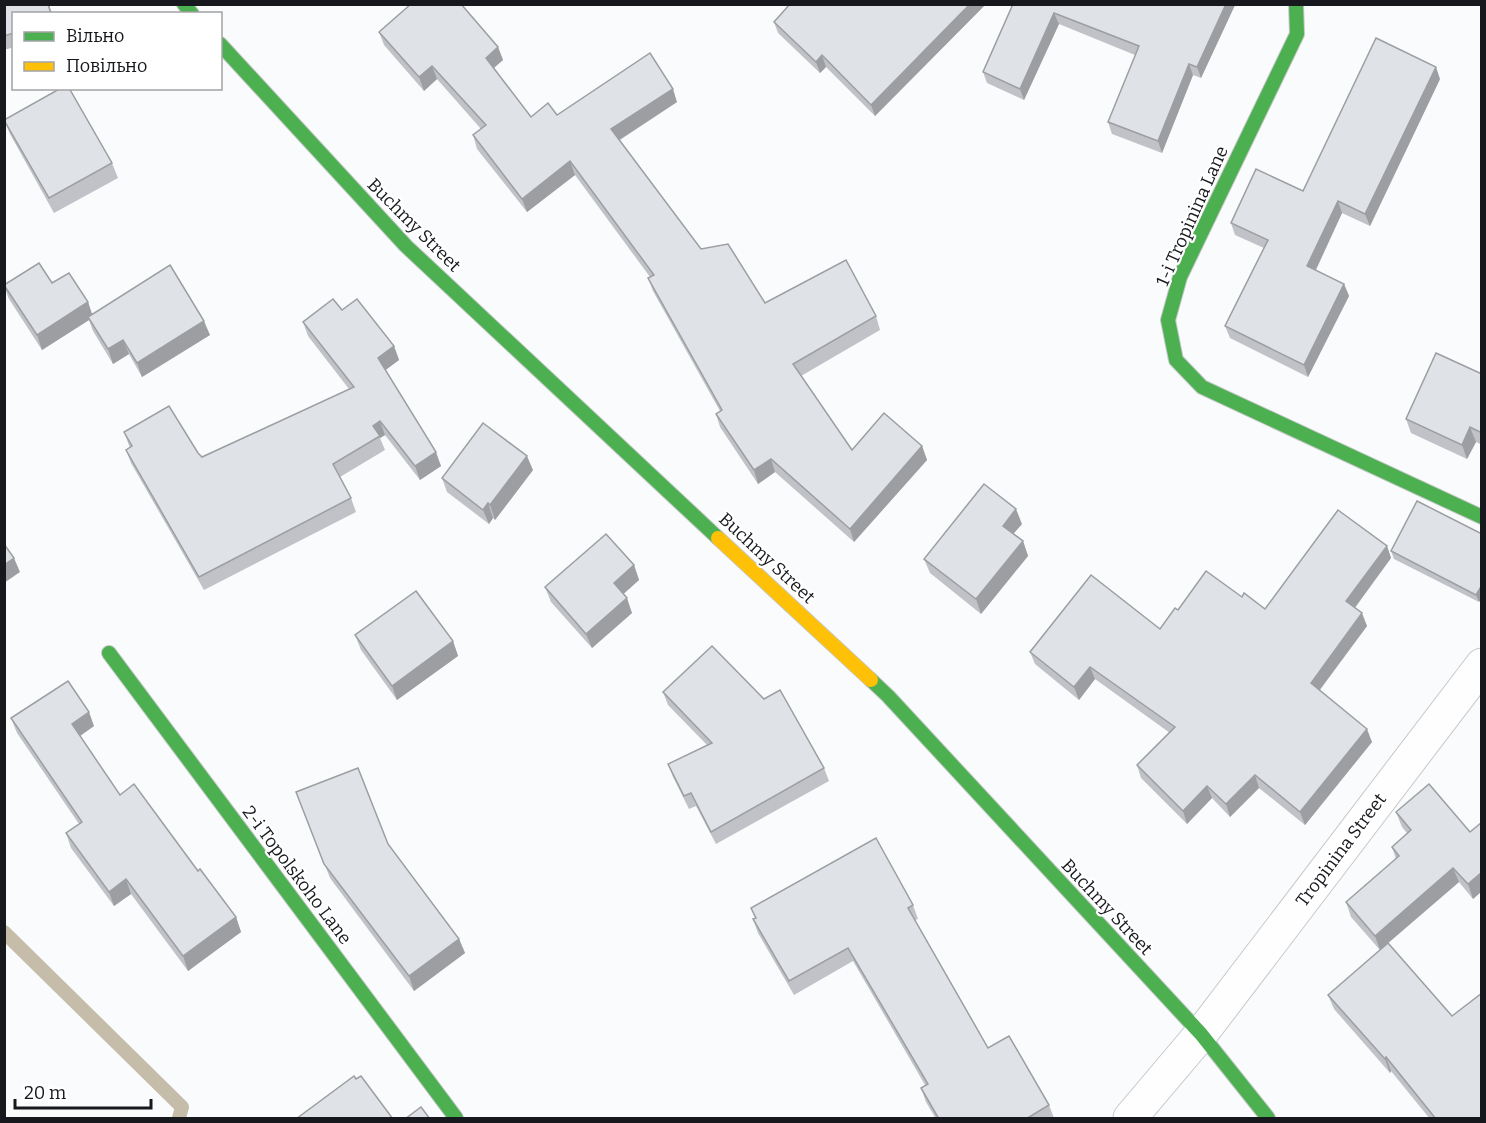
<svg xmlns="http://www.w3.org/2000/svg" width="1486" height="1123" viewBox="0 0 1486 1123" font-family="Bitter,serif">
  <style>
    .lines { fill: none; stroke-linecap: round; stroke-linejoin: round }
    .stream { stroke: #c5bdaa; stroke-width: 14 }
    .street-casing { stroke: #c6c8ca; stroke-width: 35 }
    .fast-casing { stroke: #c6c8ca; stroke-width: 16 }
    .slow-casing { stroke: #c6c8ca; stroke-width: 16 }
    .street { stroke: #fefeff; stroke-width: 33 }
    .fast { stroke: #4caf50; stroke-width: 14 }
    .slow { stroke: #ffc107; stroke-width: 14 }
    .wall { fill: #c0c2c7 }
    .shaded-wall { fill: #9c9ea2 }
    .building { fill: #dfe2e7; stroke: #9c9ea2; stroke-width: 1.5 }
    .labels { text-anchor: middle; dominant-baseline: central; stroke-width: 4.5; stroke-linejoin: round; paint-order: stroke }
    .street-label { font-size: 18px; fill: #16181d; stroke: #fff }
  </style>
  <rect width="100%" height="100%" fill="#fafbfc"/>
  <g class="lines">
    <path class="stream" d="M4,932L182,1107L179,1118"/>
    <g class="street-casing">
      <path id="street" d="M1130,1118L1201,1034L1482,665"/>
    </g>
    <g class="fast-casing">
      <g id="fast">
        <path d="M184,4L192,14"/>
        <path d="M1296,4L1297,34L1180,277L1168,320L1176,360L1202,387L1482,517"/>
        <path d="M220,44L406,246L718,538"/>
        <path d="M109,653L456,1118"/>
        <path d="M871,680L888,696L1201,1034L1268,1118"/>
      </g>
    </g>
    <g class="slow-casing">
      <path id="slow" d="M718,538L871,680"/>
    </g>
    <use href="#street" class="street"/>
    <use href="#fast" class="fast"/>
    <use href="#slow" class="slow"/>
  </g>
  <g class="wall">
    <path d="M4,4H49L52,14H14V47L4,50Z"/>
    <path d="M790,4H986L875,116L826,67L820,73L778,33L774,22Z"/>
    <path d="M1013,4H1235V5L1201,78L1193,75L1162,153L1112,134L1108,122L1135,55L1059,24L1024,100L987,83L983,72Z"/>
    <path d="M379,32L498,47L503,60L494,68L531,117L677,102L620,140L701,249L765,303L876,316L880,330L801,376L852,450L922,446L927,460L854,542L775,472L758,484L720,427L716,414L720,411L653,291L648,278L650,277L575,175L527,212L477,149L473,135L481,129L437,79L424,91L384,45Z"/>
    <path d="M1440,79L1370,226L1342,213L1316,270L1344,284L1349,296L1308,377L1230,338L1225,326L1264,248L1235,235L1231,223L1303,191Z"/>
    <path d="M4,120L112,163L118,178L54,213L10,134Z"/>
    <path d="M52,283L88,302L92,314L210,335L142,377L129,354L113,364L93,331L89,320L42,350L9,299L4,286Z"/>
    <path d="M342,310L394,346L399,360L385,370L441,466L420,480L385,435L380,438L385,450L340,477L351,498L356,512L204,590L131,463L126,450L130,448L124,432L198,453L202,457L349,389L308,336L303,322Z"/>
    <path d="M1482,374V445L1476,442L1467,459L1411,433L1406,419Z"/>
    <path d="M533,470L495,520L493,518L489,524L447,492L442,478Z"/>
    <path d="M1022,524L1013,534L1023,541L1028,556L981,614L930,573L924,559Z"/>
    <path d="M1482,534V597L1479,602L1394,559L1391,551Z"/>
    <path d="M1387,546L1391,558L1355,608L1367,626L1320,690L1372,742L1305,825L1259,788L1230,817L1212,798L1187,824L1141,778L1137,765L1170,733L1095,679L1079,700L1035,664L1030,652L1160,629L1178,610L1242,597L1265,609Z"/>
    <path d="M634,565L639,580L623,594L632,613L592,648L551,602L545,587Z"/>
    <path d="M355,635L453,641L458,656L397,700L361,650Z"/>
    <path d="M663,692L824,768L829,781L716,844L696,806L689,809L673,777L668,764L707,745L668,705Z"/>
    <path d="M11,718L94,726L80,736L120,795L198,871L236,917L241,932L188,971L131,894L114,906L71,848L66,833L79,824L17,733Z"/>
    <path d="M296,792L388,844L459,939L465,953L414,991L330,878Z"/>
    <path d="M1396,812L1470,832L1482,822V891L1473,899L1459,882L1380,950L1351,917L1346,902L1396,859L1392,847L1407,833L1402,827Z"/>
    <path d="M913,905L918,919L915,920L988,1048L1049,1105L1054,1118L936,1119L926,1102L921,1088L925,1085L853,961L794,995L758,933L753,919L755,918L751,908Z"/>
    <path d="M1328,995L1482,1119H1430L1391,1071L1390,1073L1334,1009Z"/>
  </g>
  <g class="shaded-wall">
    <path d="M970,4H986L875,116L871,105Z"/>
    <path d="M1226,4L1235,5L1201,78L1197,67Z"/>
    <path d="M1054,13L1059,24L1024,100L1020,89Z"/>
    <path d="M498,47L503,60L490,71L486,58Z"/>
    <path d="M822,55L826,67L820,73L816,62Z"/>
    <path d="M1189,64L1193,75L1162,153L1158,141Z"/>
    <path d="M432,66L437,79L424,91L419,77Z"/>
    <path d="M1436,67L1440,79L1370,226L1365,214Z"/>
    <path d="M673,89L677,102L616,142L611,129Z"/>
    <path d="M570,161L575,175L527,212L522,199Z"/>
    <path d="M1338,201L1342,213L1312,278L1307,266Z"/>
    <path d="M1344,284L1349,296L1308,377L1304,365Z"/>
    <path d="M88,302L93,317H88L89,320L42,350L37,335Z"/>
    <path d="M204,321L210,335L142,377L137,363Z"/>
    <path d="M123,340L129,354L113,364L108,349Z"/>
    <path d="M394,346L399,360L383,372L378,358Z"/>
    <path d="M380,421L385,435L380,438L373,426Z"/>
    <path d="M1470,427L1476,442L1467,459L1462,445Z"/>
    <path d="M922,446L927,460L854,542L850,529Z"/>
    <path d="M436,452L441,466L420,480L415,466Z"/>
    <path d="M527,456L533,470L495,520L490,505Z"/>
    <path d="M771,459L775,472L758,484L754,470Z"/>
    <path d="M488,503L493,518L489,524L483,510Z"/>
    <path d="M1016,509L1022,524L1008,540L1003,526Z"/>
    <path d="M1023,541L1028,556L981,614L976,599Z"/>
    <path d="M1387,546L1391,558L1350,614L1346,601Z"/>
    <path d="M14,558L20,572L4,583V565Z"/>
    <path d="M634,565L639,580L619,598L614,583Z"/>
    <path d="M1482,585V597L1479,602L1476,595Z"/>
    <path d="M627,598L632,613L592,648L586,634Z"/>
    <path d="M1362,613L1367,626L1315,696L1311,683Z"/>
    <path d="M453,641L458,656L397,700L392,686Z"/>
    <path d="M1090,667L1095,679L1079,700L1074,687Z"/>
    <path d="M89,712L94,726L77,738L72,724Z"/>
    <path d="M1367,729L1372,742L1305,825L1300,812Z"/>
    <path d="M1255,775L1259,788L1230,817L1226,804Z"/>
    <path d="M1207,786L1212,798L1187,824L1183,811Z"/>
    <path d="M1453,868L1459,882L1380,950L1375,936Z"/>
    <path d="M1482,872V891L1473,899L1468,884Z"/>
    <path d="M126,879L131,894L114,906L109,892Z"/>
    <path d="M236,917L241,932L188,971L183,956Z"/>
    <path d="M459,939L465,953L414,991L409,976Z"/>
    <path d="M1386,1057L1391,1071L1390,1073L1385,1059Z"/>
  </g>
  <g class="building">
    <path d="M4,4H48L51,14H14V33L4,36Z"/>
    <path d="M411,4H461L498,47L486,58L531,117L548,103L557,115L650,53L673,89L611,129L701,249L728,244L765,303L846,260L876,316L793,364L852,450L884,413L922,446L850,529L771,459L754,470L716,414L722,410L648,278L654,275L570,161L522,199L473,135L486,125L432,66L419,77L379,32Z"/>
    <path d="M790,4H970L871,105L822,55L816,62L774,22Z"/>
    <path d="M1013,4H1226L1197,67L1189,64L1158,141L1108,122L1139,46L1054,13L1020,89L983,72Z"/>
    <path d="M1376,38L1436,67L1365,214L1338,201L1307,266L1344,284L1304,365L1225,326L1268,240L1231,223L1256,169L1303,191Z"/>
    <path d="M61,88H69L112,163L49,198L4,120Z"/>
    <path d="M39,263L52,283L69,273L88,302L37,335L4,285Z"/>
    <path d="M170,265L204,321L137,363L123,340L108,349L88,317Z"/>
    <path d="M333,299L342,310L357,299L394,346L378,358L436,452L415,466L380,421L373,426L380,436L333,464L351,498L199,577L126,450L132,446L124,432L169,406L198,453L202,457L354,387L303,322Z"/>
    <path d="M1436,353L1482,374V433L1470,427L1462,445L1406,419Z"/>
    <path d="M483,423L527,456L490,505L488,503L483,510L442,478Z"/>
    <path d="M984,484L1016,509L1003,526L1023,541L976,599L924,559Z"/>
    <path d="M1417,501L1482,534V585L1476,595L1391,551Z"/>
    <path d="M1338,510L1387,546L1346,601L1362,613L1311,683L1367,729L1300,812L1255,775L1226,804L1207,786L1183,811L1137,765L1175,727L1090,667L1074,687L1030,652L1091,575L1160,629L1175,608L1178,610L1206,571L1242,597L1244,593L1265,609Z"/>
    <path d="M606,534L634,565L614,583L627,598L586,634L545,587Z"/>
    <path d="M4,544L14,558L4,565Z"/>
    <path d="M416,591L453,641L392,686L355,635Z"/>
    <path d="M712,646L764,699L780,690L824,768L711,832L691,793L684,796L668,764L712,743L663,692Z"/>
    <path d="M68,681L89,712L72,724L120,795L134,784L198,871L200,869L236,917L183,956L126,879L109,892L66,833L82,822L11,718Z"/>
    <path d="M358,768L388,844L459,939L409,976L324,864L296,792Z"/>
    <path d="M1429,784L1470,832L1482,822V872L1468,884L1453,868L1375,936L1346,902L1399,856L1392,847L1411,830L1396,812Z"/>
    <path d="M876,838L913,905L908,908L988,1048L1009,1036L1049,1105L1026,1119H939L921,1088L928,1084L848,948L789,981L753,919L756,918L751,908Z"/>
    <path d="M1388,943L1452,1016L1482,993V1119H1436L1386,1057L1385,1059L1328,995Z"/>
    <path d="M354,1076L356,1079L361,1076L393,1119H296Z"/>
    <path d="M421,1107L430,1119H405Z"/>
  </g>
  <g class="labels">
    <g class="street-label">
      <text transform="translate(1192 216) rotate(-66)">1-i Tropinina Lane</text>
      <text transform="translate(414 225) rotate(45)">Buchmy Street</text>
      <text transform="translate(767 558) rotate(43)">Buchmy Street</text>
      <text transform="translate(1341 850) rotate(-53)">Tropinina Street</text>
      <text transform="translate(297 875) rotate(53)">2-i Topolskoho Lane</text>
      <text transform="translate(1107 907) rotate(47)">Buchmy Street</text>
    </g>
  </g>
  <rect width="1486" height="1123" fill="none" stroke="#16181d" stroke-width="12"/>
  <rect x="12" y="12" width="210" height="78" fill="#ffffff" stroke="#a2a3a5" stroke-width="1.5"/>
  <rect x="24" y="32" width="30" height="9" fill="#4caf50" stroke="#a2a3a5" stroke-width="1.5"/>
  <text x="66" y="42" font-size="18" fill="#16181d">Вільно</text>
  <rect x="24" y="62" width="30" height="9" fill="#ffc107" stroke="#a2a3a5" stroke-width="1.5"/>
  <text x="66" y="72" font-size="18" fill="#16181d">Повільно</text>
  <path d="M15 1099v9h136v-9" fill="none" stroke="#16181d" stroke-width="3"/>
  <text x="24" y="1099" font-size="18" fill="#16181d" stroke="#ffffff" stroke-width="4.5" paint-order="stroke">20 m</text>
</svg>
